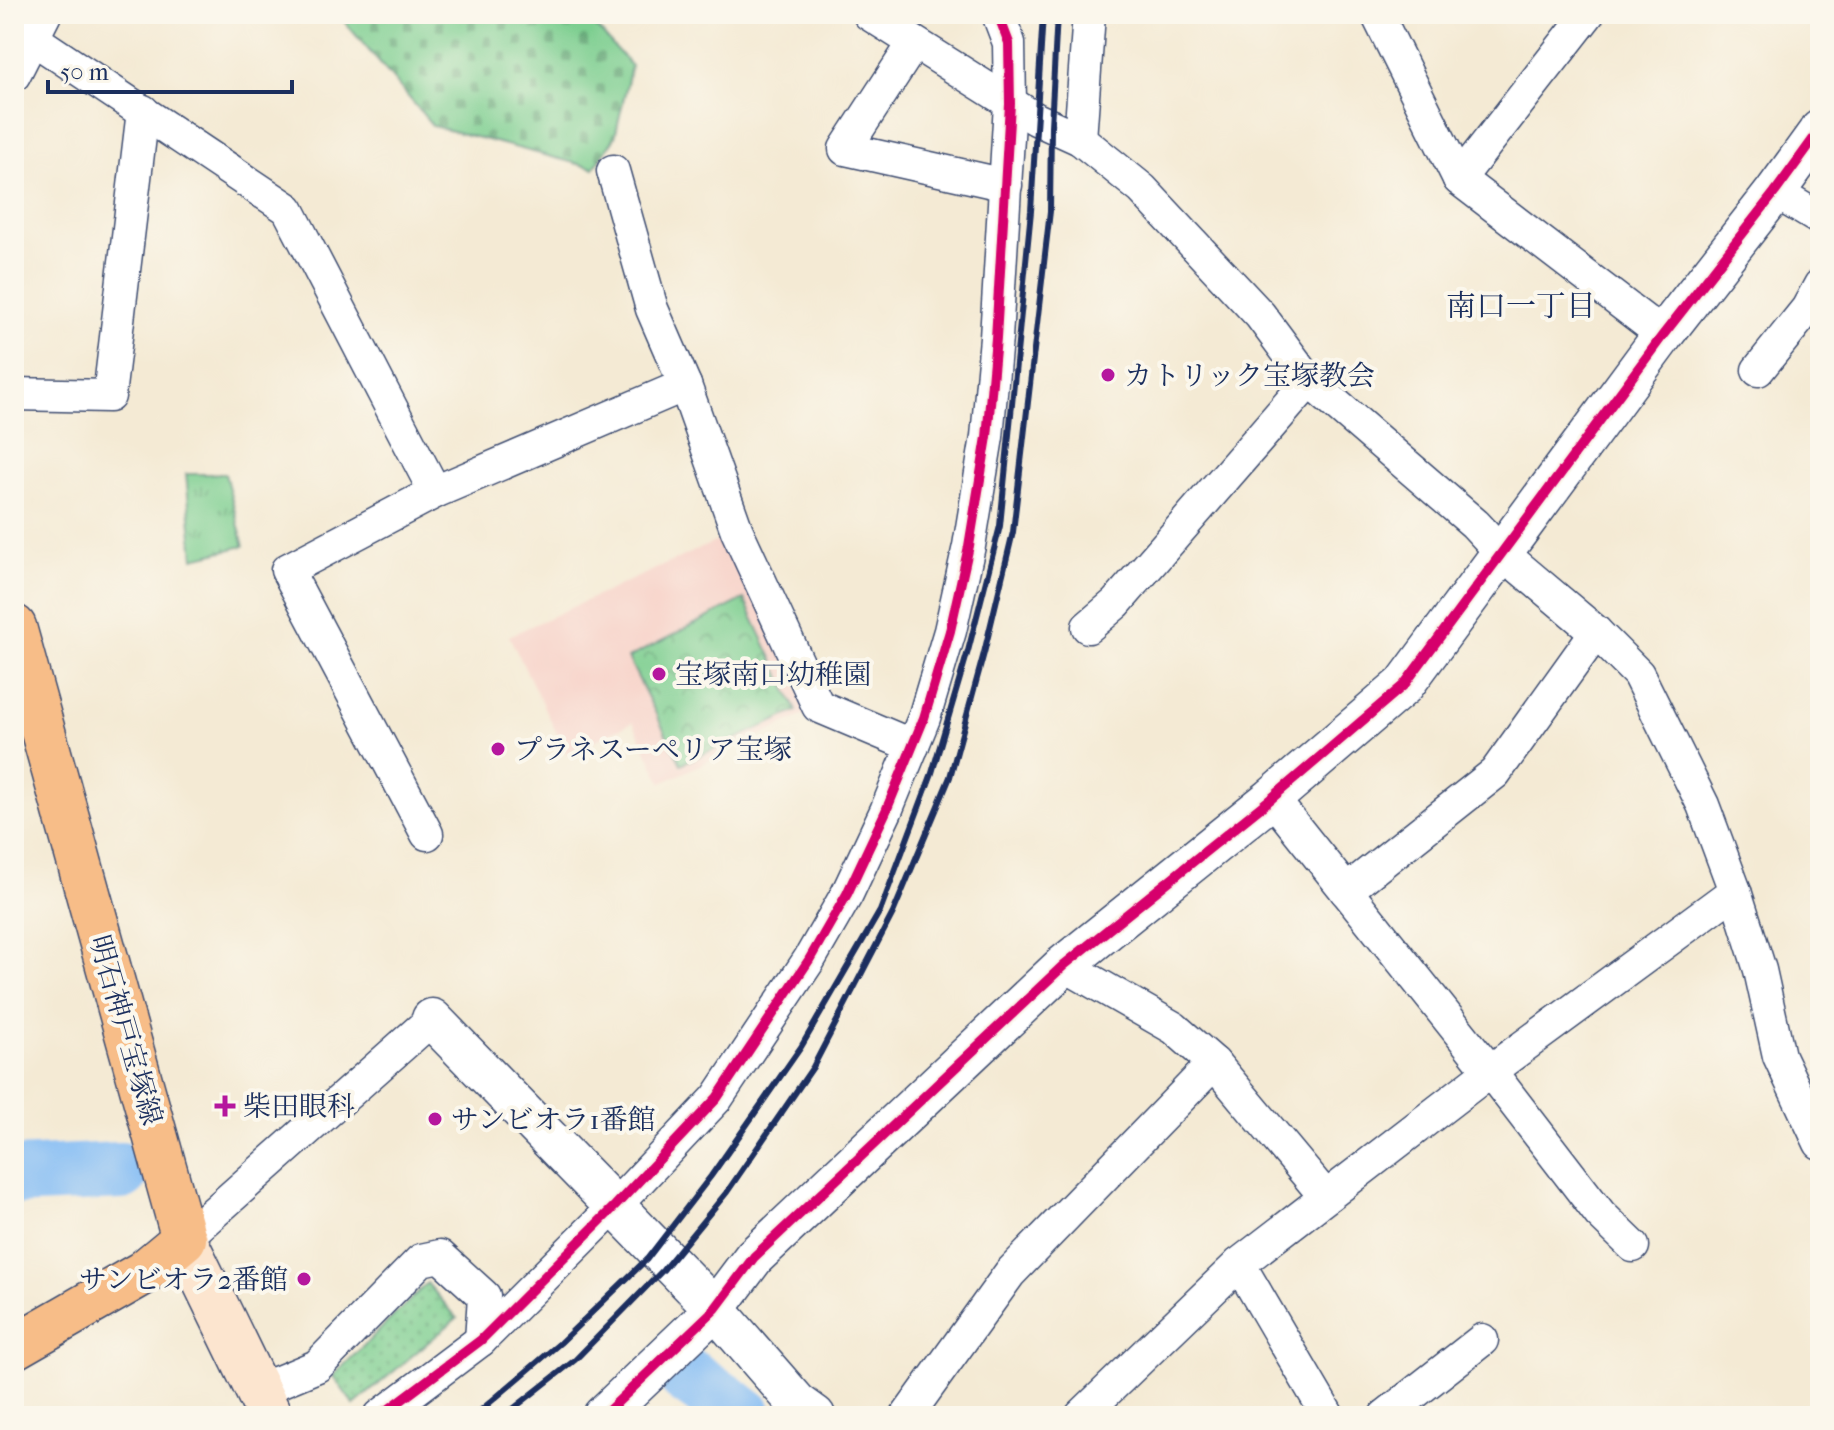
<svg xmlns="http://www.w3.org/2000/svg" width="1834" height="1430" viewBox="0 0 1834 1430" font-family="'IM FELL French Canon','Noto Serif JP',serif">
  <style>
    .built { fill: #f7d1c8 }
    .grass { fill: url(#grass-tufts); stroke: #4c7e76; stroke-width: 2 }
    .cemetery { fill: url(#cemetery-stones); stroke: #4c7e76; stroke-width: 2 }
    .park { fill: url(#park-crowns); stroke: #4c7e76; stroke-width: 2 }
    .garden { fill: url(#garden-dots); stroke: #4c7e76; stroke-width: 2 }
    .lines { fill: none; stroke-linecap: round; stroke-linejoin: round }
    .river { stroke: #83bcf4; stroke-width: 58 }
    .minor-casing { stroke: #3c4b70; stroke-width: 35 }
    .tertiary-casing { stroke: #3c4b70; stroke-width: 43 }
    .secondary-casing { stroke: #3c4b70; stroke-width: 47 }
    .primary-casing { stroke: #3c4b70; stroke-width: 47 }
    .minor { stroke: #fff; stroke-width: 32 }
    .tertiary { stroke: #fff; stroke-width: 40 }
    .secondary { stroke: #fce5cf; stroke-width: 44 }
    .primary { stroke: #f7bd88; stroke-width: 44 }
    .rail { stroke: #1b2f5e; stroke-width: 6 }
    .cycleway-casing { stroke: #fbf7ec; stroke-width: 15 }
    .cycleway { stroke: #d6006c; stroke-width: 10 }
    .poi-dot { fill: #b5179e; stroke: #fbf7ec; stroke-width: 3 }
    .labels { text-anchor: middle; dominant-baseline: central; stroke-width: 8; stroke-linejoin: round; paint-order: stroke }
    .poi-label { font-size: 28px; fill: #1b2f5e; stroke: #fbf7ec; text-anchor: start }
    .street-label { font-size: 28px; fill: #1b2f5e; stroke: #fbf7ec }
    .neighbourhood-label { font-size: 30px; fill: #1b2f5e; stroke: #fbf7ec }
  </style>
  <defs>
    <pattern id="grass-tufts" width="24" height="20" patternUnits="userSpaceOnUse" patternTransform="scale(2)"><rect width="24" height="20" fill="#7cce8f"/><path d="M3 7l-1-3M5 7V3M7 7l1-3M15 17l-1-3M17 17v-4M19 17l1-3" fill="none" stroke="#65a878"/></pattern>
    <pattern id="cemetery-stones" width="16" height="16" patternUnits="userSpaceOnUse" patternTransform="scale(2)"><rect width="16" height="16" fill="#7cce8f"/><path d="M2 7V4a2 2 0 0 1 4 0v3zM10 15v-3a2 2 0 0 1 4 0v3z" fill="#65a878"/></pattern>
    <pattern id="park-crowns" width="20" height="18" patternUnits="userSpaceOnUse" patternTransform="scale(2)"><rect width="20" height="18" fill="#7cce8f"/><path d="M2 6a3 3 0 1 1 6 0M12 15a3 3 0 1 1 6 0" fill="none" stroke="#65a878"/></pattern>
    <pattern id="garden-dots" width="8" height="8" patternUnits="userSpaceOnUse" patternTransform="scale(2)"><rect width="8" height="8" fill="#7cce8f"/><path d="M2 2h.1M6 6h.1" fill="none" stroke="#65a878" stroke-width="1.8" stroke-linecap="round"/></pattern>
  </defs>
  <rect width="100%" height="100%" fill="#fbf7ec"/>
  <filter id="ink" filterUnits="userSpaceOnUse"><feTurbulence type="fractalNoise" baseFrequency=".0125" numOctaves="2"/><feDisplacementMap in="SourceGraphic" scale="16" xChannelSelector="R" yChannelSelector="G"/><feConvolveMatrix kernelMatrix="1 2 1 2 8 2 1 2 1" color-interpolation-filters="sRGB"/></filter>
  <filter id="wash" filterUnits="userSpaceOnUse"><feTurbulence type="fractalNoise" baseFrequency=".006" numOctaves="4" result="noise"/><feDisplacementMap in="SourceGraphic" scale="32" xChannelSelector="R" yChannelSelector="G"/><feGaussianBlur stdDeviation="1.8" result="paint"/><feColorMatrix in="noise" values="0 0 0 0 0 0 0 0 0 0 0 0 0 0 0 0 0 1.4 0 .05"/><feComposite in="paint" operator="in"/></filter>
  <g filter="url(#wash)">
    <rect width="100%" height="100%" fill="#f4ead4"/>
    <path class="built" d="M730,535L808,713L662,783L633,722L567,754L509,636Z"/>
    <path class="grass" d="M186,474H225L244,546L194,558Z"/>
    <path class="cemetery" d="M338,14H585L631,66L615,137L594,168L433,126Z"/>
    <path class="park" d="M744,599L797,711L681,764L628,658Z"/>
    <path class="garden" d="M427,1283L457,1318L354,1405L333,1376Z"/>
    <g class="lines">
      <g class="river">
        <path d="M14,1176L121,1171"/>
        <path d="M688,1377L744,1416"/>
      </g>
    </g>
  </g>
  <g filter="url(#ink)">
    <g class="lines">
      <g class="minor-casing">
        <g id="minor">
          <path d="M869,14L1036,119L1080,139L1142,189L1260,315L1309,381L1475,524L1501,552L1596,632L1638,674L1703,805L1735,891L1760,970L1779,1056L1820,1143"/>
          <path d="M1377,14L1459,179L1663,335"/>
          <path d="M32,38L288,209L435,492"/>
          <path d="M914,43L845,149L1006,185"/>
          <path d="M14,75L45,14"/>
          <path d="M1080,139L1089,14"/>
          <path d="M613,171L652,309L685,385L737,531L818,706L913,746"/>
          <path d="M1459,179L1588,14"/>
          <path d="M1775,192L1820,219"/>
          <path d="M1758,370L1807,309L1820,285"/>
          <path d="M14,394L109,396L143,111"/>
          <path d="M1088,627L1116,603L1309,381"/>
          <path d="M1272,798L1490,1071L1600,1214L1633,1246"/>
          <path d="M427,834L287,570L435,492L685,385"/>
          <path d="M1346,891L1495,773L1596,632"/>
          <path d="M1064,965L1174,1028L1214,1063L1325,1196"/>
          <path d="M184,1239L432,1019"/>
          <path d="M1239,1264L1328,1416"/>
          <path d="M257,1391L317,1366L421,1260L440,1256L484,1296L481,1340"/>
          <path d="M380,1416L481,1340L615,1206L717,1098L809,960L847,894L886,811L924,718L950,631L969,546L987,437L996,338L1010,104L1009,43L998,14"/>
          <path d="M907,1416L1010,1273L1214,1063"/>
          <path d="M1081,1416L1239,1264L1490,1071L1735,891"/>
          <path d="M1385,1416L1482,1340"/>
        </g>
      </g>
      <g class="tertiary-casing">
        <g id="tertiary">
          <path d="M432,1019L715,1309L797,1403L815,1416"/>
          <path d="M603,1416L715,1309L754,1257L1064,965L1272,798L1404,685L1663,335L1775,192L1820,130"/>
        </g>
      </g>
      <g class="secondary-casing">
        <path id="secondary" d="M184,1239L270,1416"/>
      </g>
      <g class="primary-casing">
        <path id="primary" d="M14,627L184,1239L143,1273L14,1347"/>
      </g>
      <use href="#minor" class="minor"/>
      <use href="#tertiary" class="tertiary"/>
      <use href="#secondary" class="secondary"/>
      <use href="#primary" class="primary"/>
      <g class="rail">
        <path d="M474,1416L560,1343L647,1259L711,1176L801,1047L880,911L932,773L968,651L1000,526L1031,211L1043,14"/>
        <path d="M504,1416L575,1360L663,1270L727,1192L813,1067L893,913L950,777L984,653L1013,532L1050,211L1051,126L1057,14"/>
      </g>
      <g class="cycleway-casing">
        <g id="cycleway">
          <path d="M380,1416L481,1340L615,1206L717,1098L809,960L847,894L886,811L924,718L950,631L969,546L987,437L996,338L1010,104L1009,43L998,14"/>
          <path d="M603,1416L715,1309L754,1257L1064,965L1272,798L1404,685L1663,335L1775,192L1820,130"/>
        </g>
      </g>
      <use href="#cycleway" class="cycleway"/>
    </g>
  </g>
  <g class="poi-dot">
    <circle cx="1108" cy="375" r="8"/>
    <circle cx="659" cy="674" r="8"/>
    <circle cx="498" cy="749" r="8"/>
    <path d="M221 1094h8v8h8v8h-8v8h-8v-8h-8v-8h8z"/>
    <circle cx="435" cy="1119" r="8"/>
    <circle cx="304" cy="1279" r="8"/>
  </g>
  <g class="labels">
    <g class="poi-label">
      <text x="1124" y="375">カトリック宝塚教会</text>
      <text x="675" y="674">宝塚南口幼稚園</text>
      <text x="514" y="749">プラネスーペリア宝塚</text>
      <text x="243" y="1106">柴田眼科</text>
      <text x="451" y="1119">サンビオラ1番館</text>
      <text x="288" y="1279" text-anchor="end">サンビオラ2番館</text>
    </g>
    <g class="street-label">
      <text transform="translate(126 1030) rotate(74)">明石神戸宝塚線</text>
    </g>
    <g class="neighbourhood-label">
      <text x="1521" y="306">南口一丁目</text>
    </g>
  </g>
  <rect width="1834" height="1430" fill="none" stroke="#fbf7ec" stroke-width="48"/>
  <path d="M48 80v12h244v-12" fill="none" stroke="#1b2f5e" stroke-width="4"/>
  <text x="60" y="80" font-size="24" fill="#1b2f5e" stroke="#fbf7ec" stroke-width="6" paint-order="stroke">50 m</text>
</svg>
